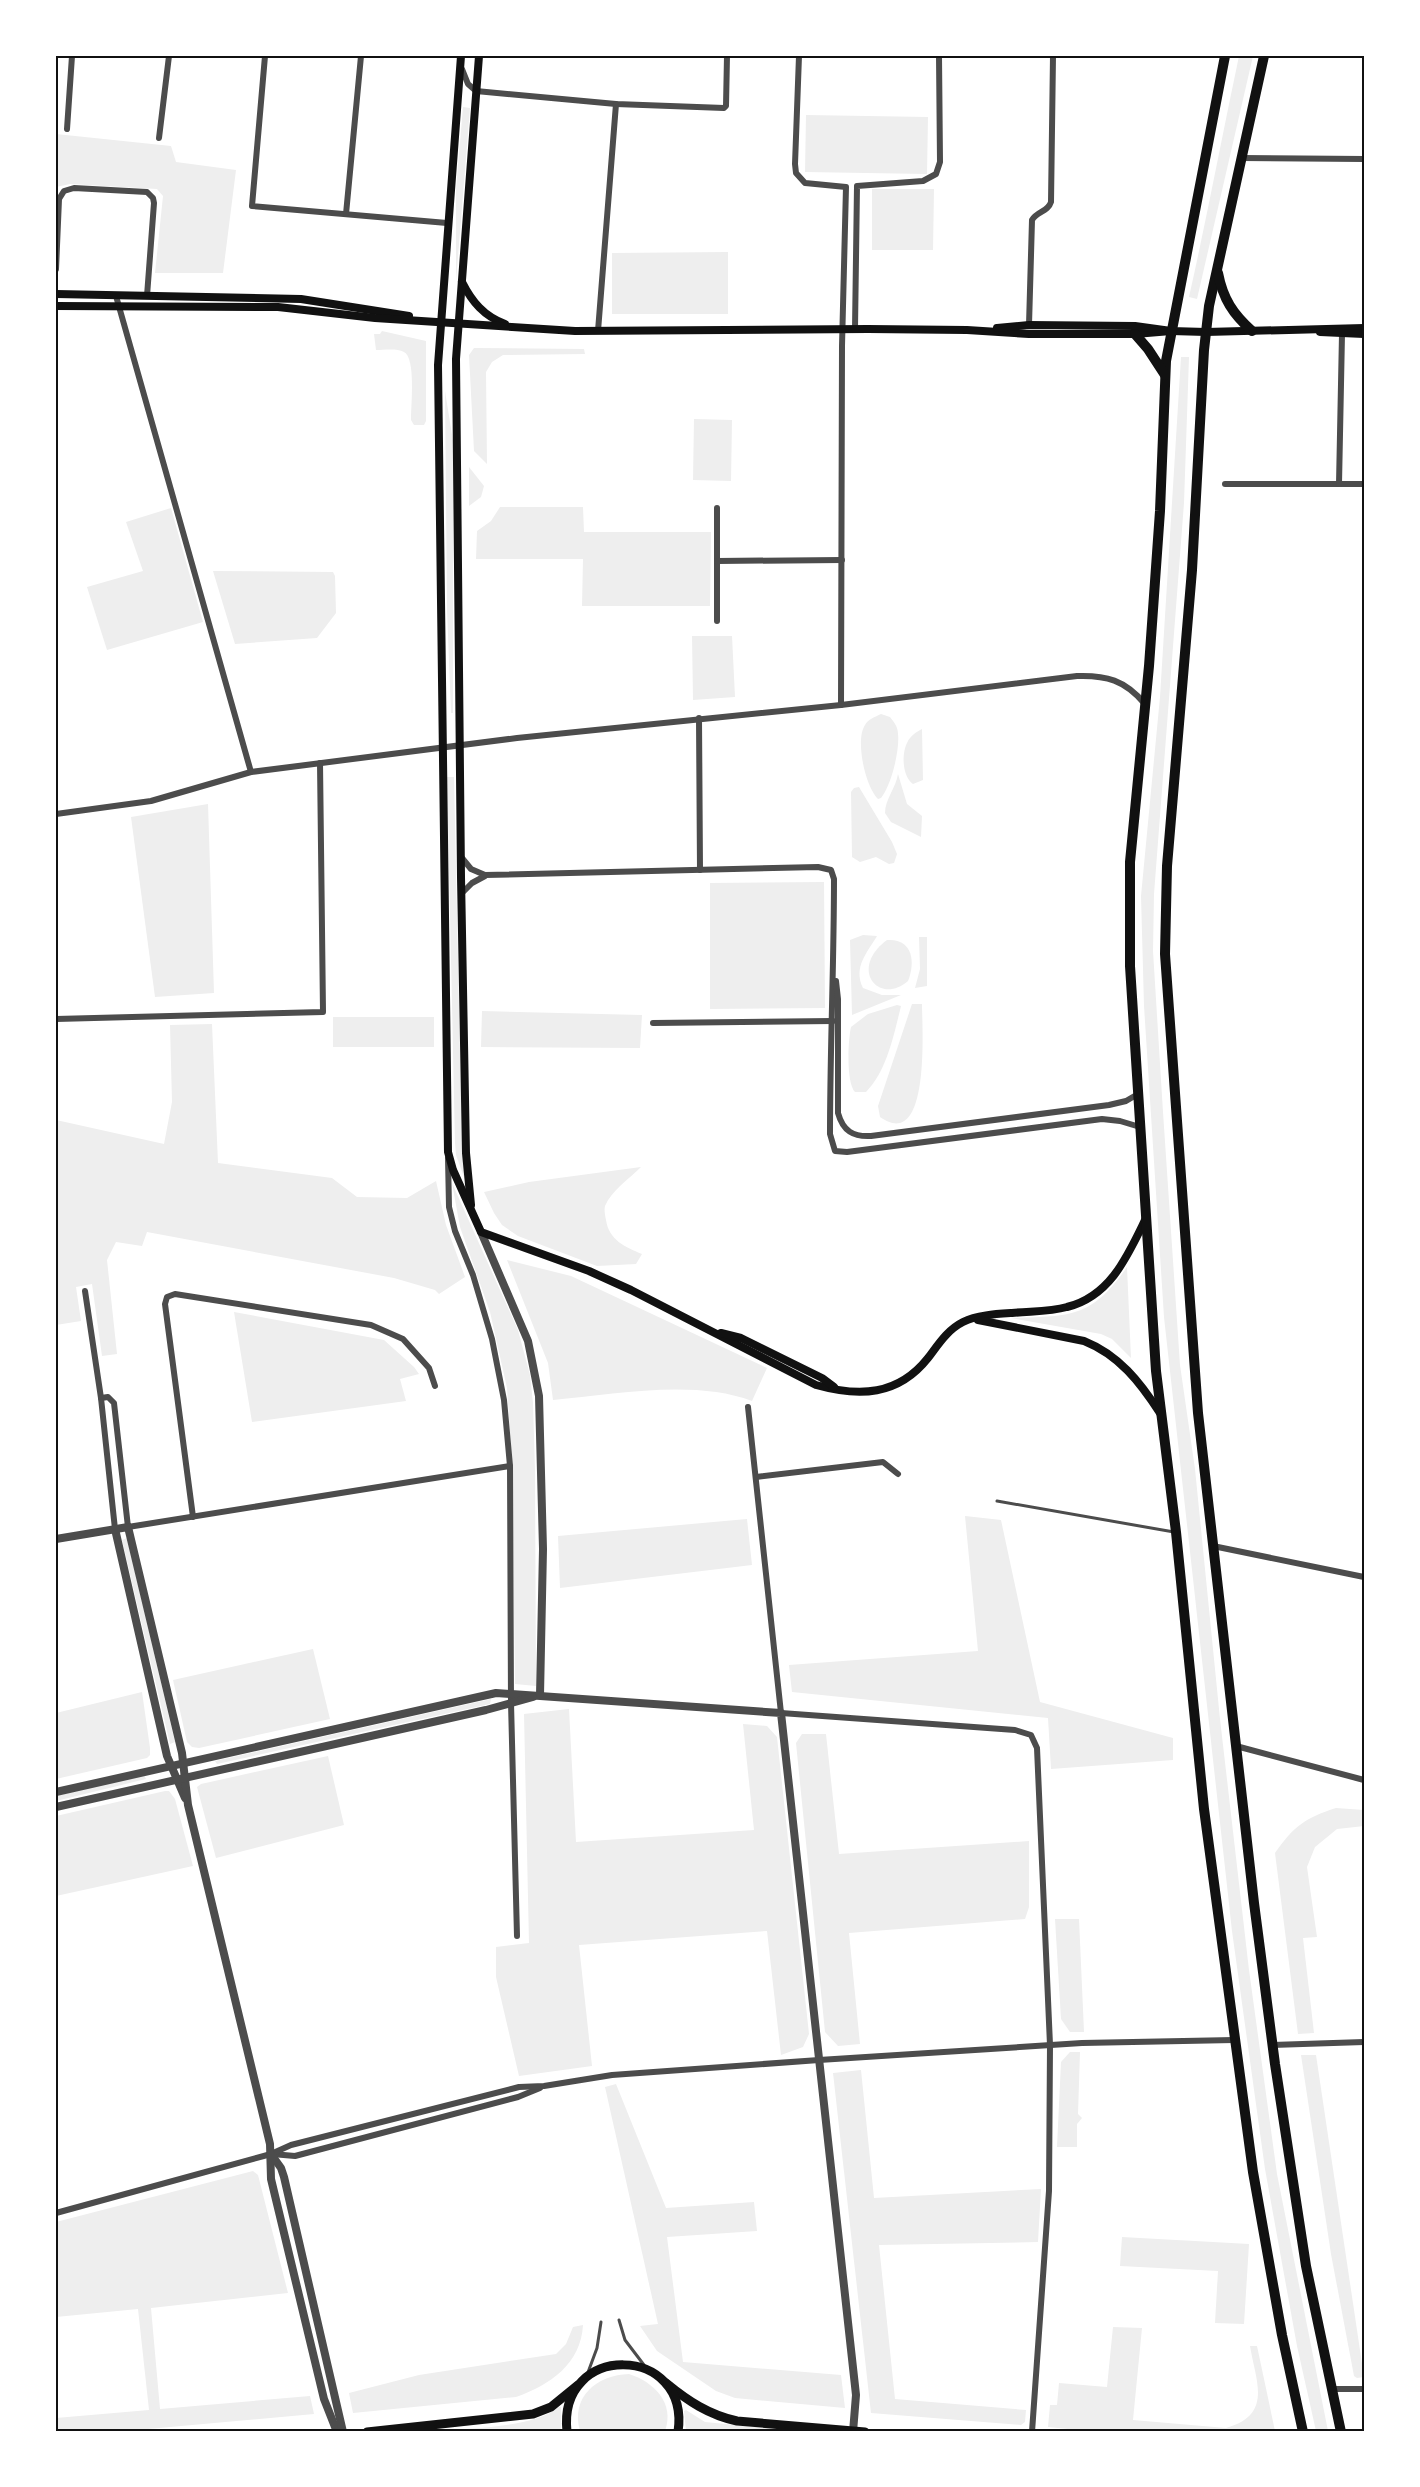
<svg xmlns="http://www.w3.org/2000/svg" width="1420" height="2487" viewBox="0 0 1420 2487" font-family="'Asap Condensed',sans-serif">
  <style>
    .green { fill: #eee }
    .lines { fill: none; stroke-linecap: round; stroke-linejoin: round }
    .service { stroke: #4c4c4c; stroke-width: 3 }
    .minor { stroke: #4c4c4c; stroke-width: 6 }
    .tertiary { stroke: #4c4c4c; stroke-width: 8 }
    .secondary { stroke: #111; stroke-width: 8 }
    .primary { stroke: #111; stroke-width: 9 }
    .trunk { stroke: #111; stroke-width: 10 }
    .neatline { fill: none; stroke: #111; stroke-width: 2 }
  </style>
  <rect width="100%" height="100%" fill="#fff"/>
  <g class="green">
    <path d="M1239,56H1253L1197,299L1189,297C1207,217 1222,136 1239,56Z"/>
    <path d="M463,107L470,108L456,282V189Z"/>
    <path d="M806,115L928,117L927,174L805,172Z"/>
    <path d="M56,134L171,146L176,162L236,170L223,273H155L163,196L157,189L70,184L56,187Z"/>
    <path d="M872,189H934L933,250H872Z"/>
    <path d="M728,252V314H612V253Z"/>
    <path d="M382,331L426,341V421L424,425H414L411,420C411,406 416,358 404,352C397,348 384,350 376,350L374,334H380Z"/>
    <path d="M474,348L584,349L585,354L503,355L492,362L486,372L487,464L474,451L469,355Z"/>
    <path d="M1181,357H1189L1184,503L1154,894L1153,951L1163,1112L1180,1365L1195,1469L1220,1719L1249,1970L1277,2174L1328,2431H1316L1297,2346L1265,2169L1232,1931L1164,1317L1144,1006L1141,896L1160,697Z"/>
    <path d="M445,391L453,441V713H451L447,609Z"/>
    <path d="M694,419L732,420L731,481L693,480Z"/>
    <path d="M469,467L484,486L481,497L469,506Z"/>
    <path d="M500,507H583L584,532H711L710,606H582L583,559H476L477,531L491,521Z"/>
    <path d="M171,508L203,622L107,650L87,587L143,571L126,522Z"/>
    <path d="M213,571L333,572L335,576L336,613L317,638L235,644Z"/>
    <path d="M692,636H732L735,697L693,700Z"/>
    <path d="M881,714L890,717C894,722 898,727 898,734C900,750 891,786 881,798L878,799C865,786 855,740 865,725C868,719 875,717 881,714Z"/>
    <path d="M922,729L923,780L913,784C901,775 901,749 910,738C913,734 918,731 922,729Z"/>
    <path d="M898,774L907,804L922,816L921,837L891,822L885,813C885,799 896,788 898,774Z"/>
    <path d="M447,777H454L462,1145L465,1180L456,1155L455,1143Z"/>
    <path d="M859,787L892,842L897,854L894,863L889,864L876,857L860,862L852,857L851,792L854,788Z"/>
    <path d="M208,804L214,993L155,997L131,817Z"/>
    <path d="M824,882L825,1008L710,1009V883Z"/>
    <path d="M863,935L877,936C867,953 853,967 863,988L882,995H901L852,1015L850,940Z"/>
    <path d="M919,937H927V986L915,988L920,969Z"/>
    <path d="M887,940C912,938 916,961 908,981C879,1006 848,969 887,940Z"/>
    <path d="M912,1004H922C922,1026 931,1153 880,1117L878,1106Z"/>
    <path d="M897,1005L901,1006C894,1034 887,1071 866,1092H855C846,1083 848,1040 851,1027L868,1014Z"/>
    <path d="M482,1011L642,1015L640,1048L481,1047Z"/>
    <rect x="333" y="1017" width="101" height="30"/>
    <path d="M212,1024L218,1163L332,1178L357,1197L407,1198L436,1181L446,1225L465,1277L439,1294L435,1290L394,1278L147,1232L142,1246L116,1242L107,1260L117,1354L102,1356L92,1284L76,1287L81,1321L56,1325V1120L164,1144L172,1102L170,1025Z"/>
    <path d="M641,1167C630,1178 611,1191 605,1206C604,1210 605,1215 606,1220C609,1240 625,1247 642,1254L636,1264L597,1266L518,1236L502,1225L494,1213L484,1192L529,1182Z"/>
    <path d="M452,1183L518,1330L530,1375L533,1403L535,1470L536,1686L515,1684L512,1462L507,1388L490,1312L460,1227Z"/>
    <path d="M507,1260L571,1276L767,1368L752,1401C696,1379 613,1394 553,1400L548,1363Z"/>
    <path d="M1127,1267L1131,1358L1112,1339L1101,1334L1011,1318C1070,1316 1091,1319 1127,1267Z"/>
    <path d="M234,1312L384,1340L414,1367L419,1374L400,1379L406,1401L252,1422Z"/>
    <path d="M965,1516L1001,1520L1040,1702L1173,1738V1760L1051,1769L1048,1718L792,1692L789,1665L978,1651Z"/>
    <path d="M747,1519L752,1565L560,1588L558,1536Z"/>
    <path d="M127,1538L175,1742L170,1744L122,1540Z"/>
    <path d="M313,1649L330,1719L199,1748L192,1747L187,1742L173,1680Z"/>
    <path d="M142,1692L150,1748V1755L147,1758L56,1779V1713Z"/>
    <path d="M491,1699L490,1704L217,1764L215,1761Z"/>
    <path d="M569,1709L576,1842L754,1830L743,1724L767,1726L777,1737L809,2034L803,2047L781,2055L767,1931L579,1945L592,2066L519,2076L496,1977V1947L529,1943L524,1714Z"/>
    <path d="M802,1734H826L839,1854L1029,1841V1907L1025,1919L849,1933L860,2044L838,2046L825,2032L796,1743Z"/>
    <path d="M328,1756L344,1825L216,1858L197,1787L201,1784Z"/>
    <path d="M144,1775L146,1779L56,1801V1796Z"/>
    <path d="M165,1791H169L175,1799L193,1866L56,1896V1816Z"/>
    <path d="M1336,1808L1364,1810V1826L1337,1829L1315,1847L1307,1867L1317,1937L1303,1938L1314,2033L1298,2034L1275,1853C1294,1826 1305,1818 1336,1808Z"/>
    <path d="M1055,1919H1079L1084,2032H1070L1061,2019Z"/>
    <path d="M1070,2052H1080L1078,2114L1082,2118L1077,2124V2147H1057L1061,2062Z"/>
    <path d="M1301,2055H1316L1364,2377L1357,2378L1354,2376L1331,2254Z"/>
    <path d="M861,2070L874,2198L1041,2189L1038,2242L879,2245L895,2399L1026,2410L1025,2422L1021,2425L871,2413L833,2073Z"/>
    <path d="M616,2084L666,2208L754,2202L757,2231L667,2237L683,2362L841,2375L845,2408L735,2398L716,2391L657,2351L640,2326L658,2324L605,2087Z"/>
    <path d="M253,2171L258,2175L288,2293L151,2308L160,2409L310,2396L314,2414L126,2431H56V2418L149,2410L138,2309L56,2317V2222Z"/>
    <path d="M1122,2237L1249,2244L1244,2324L1215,2323L1218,2271L1120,2266Z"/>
    <path d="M583,2325C581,2364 550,2385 516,2397L353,2413L349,2393L419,2375L556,2354L566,2344L573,2327Z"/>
    <path d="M1113,2327L1142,2328L1133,2420L1226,2428C1273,2415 1256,2382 1250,2346H1257L1275,2431L1098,2432L1048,2427L1050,2405H1057L1059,2383L1107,2387Z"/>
    <path d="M629,2374C654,2382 675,2403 665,2431H580C570,2397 597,2375 629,2374Z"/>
    <path d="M559,2407H561V2431L526,2429L439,2431C471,2428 534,2428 559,2407Z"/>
    <path d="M686,2410L705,2422L799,2431H686L684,2411Z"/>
  </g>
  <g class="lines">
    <g class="service">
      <path d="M997,1501L1174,1532"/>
      <path d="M619,2320L625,2340L644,2365"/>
      <path d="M587,2375L597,2348L601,2322"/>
    </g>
    <g class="minor">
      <path d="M265,56L252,206L447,223"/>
      <path d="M799,56L795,164L796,173L805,183L846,187L842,346L841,705"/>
      <path d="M462,69L468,84L476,91L616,104L724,108L726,106L727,56"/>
      <path d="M67,129L72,56"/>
      <path d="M159,138L169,56"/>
      <path d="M1241,158L1364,159"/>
      <path d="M346,214L361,56"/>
      <path d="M56,269L59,199L64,191L74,188L147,192L153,198L154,203L147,296"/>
      <path d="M116,296L251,772"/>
      <path d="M1029,325L1032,220C1037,211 1048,212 1051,202L1053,56"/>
      <path d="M855,329L857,186L923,181L936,174L940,162L939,56"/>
      <path d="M598,331L616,104"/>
      <path d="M1225,484H1364"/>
      <path d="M1339,484L1342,334"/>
      <path d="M717,508V621"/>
      <path d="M717,561L842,560"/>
      <path d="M699,718L700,870"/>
      <path d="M56,814L151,801L251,772L517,738L841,705L1077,676C1106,675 1125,680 1145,704"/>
      <path d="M462,858L471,869L485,875L818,867L831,870L834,879C834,964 830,1049 830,1134L835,1151L847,1152L1102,1119L1120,1121L1140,1127"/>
      <path d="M462,893L472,883L485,876"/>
      <path d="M836,981L838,999V1113C843,1131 853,1137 871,1136L1109,1105L1126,1101L1138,1094"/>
      <path d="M56,1019L323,1012L320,763"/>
      <path d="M653,1023L833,1021"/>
      <path d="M448,1158L449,1207L455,1231L473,1275L492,1339L504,1400L510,1466L511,1703L517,1936"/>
      <path d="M85,1291L101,1398L115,1529"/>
      <path d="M101,1398L108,1397L114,1403L128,1527L510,1466"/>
      <path d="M748,1407L781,1713L1015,1730L1031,1735L1037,1748L1050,2045L1049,2191L1032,2432"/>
      <path d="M756,1477L883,1462L898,1474"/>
      <path d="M193,1517L165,1304L167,1297L175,1294L371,1325L403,1339L429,1368L435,1386"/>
      <path d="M1213,1546L1364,1577"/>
      <path d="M1236,1746L1364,1780"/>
      <path d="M1272,2045L1364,2042"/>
      <path d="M272,2154L295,2156L518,2097L540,2088"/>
      <path d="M56,2213L271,2154L291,2145L519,2087L544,2086L612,2075L819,2060L1082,2043L1234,2040"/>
      <path d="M1332,2389H1364"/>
    </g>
    <g class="tertiary">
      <path d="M481,1232L528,1341L539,1396L543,1549L540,1695"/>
      <path d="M115,1529L167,1756L185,1798"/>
      <path d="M56,1539L128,1527L182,1753L188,1805L270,2144L271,2179L324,2399L337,2432"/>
      <path d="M56,1792L496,1693L781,1713L856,2395L853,2432"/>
      <path d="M56,1807L486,1710L533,1697"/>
      <path d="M271,2154L281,2168L284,2177L343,2432"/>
    </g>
    <g class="secondary">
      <path d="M461,56L438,365L448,1152L453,1170L481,1232L589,1271L631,1290L816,1385C859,1397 898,1396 928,1358C938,1345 947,1330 963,1322C977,1315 996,1314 1012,1313C1030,1311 1049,1312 1067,1307C1111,1296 1128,1255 1146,1218"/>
      <path d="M462,282C472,302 484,316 505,324"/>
      <path d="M56,294L301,299L409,316"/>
      <path d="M56,306L278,307L375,318L575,331L868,329L967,330L1029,334H1135L1171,331"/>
      <path d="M997,328L1029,325L1135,326L1171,331L1206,332L1364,328"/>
      <path d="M1320,332L1364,334"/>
      <path d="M471,1205L466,1153L461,877L456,359L479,56"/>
      <path d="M978,1320L1084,1341C1119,1355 1140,1382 1160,1413"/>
      <path d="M721,1333L741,1338L822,1378L834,1387"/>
    </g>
    <g class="primary">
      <path d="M666,2383C688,2401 709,2415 737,2421L865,2432"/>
      <path d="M367,2432L533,2414L551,2407L578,2385"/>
      <path d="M567,2432C557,2341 691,2344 678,2432"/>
    </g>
    <g class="trunk">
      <path d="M1225,56L1166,361L1160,511L1149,666L1130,862V966L1156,1371L1176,1532L1204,1809L1253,2172L1282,2335L1303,2432"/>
      <path d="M1264,56L1209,306L1204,350L1192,570L1167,866L1165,954L1198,1413L1254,1903L1275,2064L1306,2266L1341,2432"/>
      <path d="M1218,273C1223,299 1233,314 1252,331"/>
      <path d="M1135,334L1148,349L1165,375"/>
    </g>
  </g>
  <rect width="1420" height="2487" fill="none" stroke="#ffffff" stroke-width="114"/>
  <rect x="57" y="57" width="1306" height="2373" class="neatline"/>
</svg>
